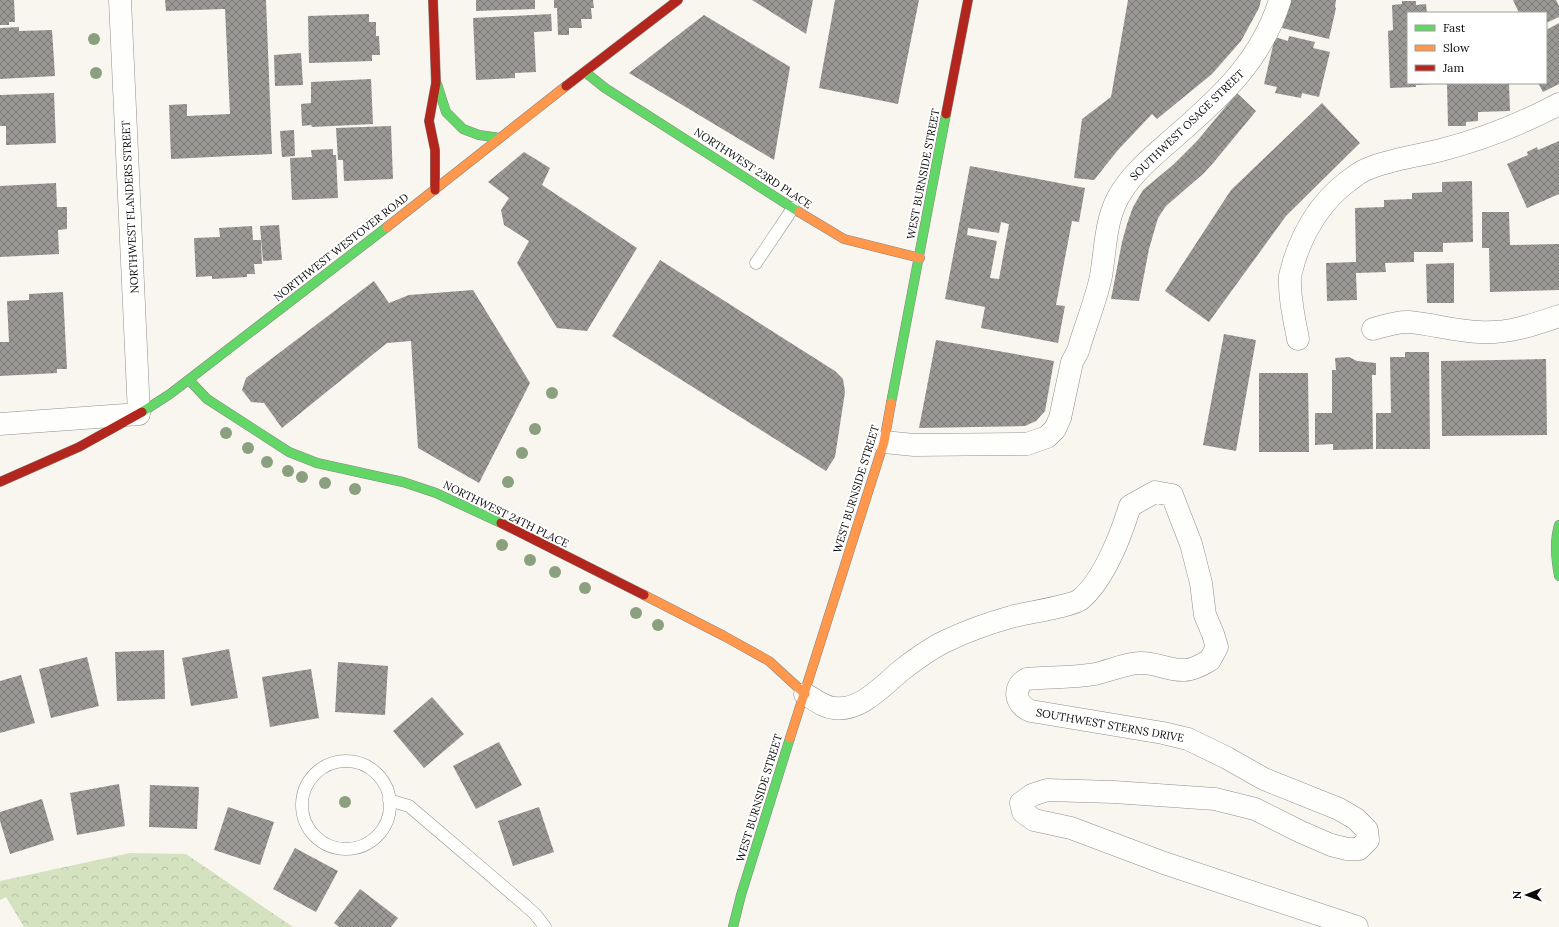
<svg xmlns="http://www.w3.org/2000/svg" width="1559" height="927" viewBox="0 0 1559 927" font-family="Lora,serif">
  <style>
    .forest { fill: url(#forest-crowns) }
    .building { fill: url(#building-cross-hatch); fill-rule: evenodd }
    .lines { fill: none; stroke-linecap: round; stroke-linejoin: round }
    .lane-casing { stroke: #91908d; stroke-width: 13 }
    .street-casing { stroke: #91908d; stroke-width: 23 }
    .fast-casing { stroke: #888783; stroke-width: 10 }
    .slow-casing { stroke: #888783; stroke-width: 10 }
    .jam-casing { stroke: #888783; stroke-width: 10 }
    .lane { stroke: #fefefc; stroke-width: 12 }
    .street { stroke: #fefefc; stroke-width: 22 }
    .fast { stroke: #63d668; stroke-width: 9 }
    .slow { stroke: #ff974d; stroke-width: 9 }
    .jam { stroke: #b3261e; stroke-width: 9 }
    .tree { fill: #8ba07e }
    .labels { text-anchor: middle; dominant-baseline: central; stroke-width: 4; stroke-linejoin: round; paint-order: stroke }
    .street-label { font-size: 11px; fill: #0a0a0a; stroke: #fff }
  </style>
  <defs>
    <pattern id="forest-crowns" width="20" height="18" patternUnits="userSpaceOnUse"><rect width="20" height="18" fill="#d4e2c0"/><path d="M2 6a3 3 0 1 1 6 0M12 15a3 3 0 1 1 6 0" fill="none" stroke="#b5c1a4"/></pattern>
    <pattern id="building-cross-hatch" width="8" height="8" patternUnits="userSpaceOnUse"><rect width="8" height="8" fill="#9a9894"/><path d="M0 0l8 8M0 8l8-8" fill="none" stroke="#7c7a77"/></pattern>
  </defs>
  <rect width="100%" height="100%" fill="#f8f6ee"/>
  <path class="forest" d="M130,853L186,854L293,927H24L6,897L0,900V881Z"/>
  <g class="building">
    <path d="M0,0H14L15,22H9V25H0Z"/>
    <path d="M165,0H266L272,154L171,159L169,105L187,104V116L230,114L225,9L166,11Z"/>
    <path d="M476,0H535V9L476,11Z"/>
    <path d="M554,0H593L594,8H591L592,19H581L582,28H569V35H558L557,8H554Z"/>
    <path d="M752,0H813L806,34Z"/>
    <path d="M835,0H919L898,104L819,88Z"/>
    <path d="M1128,0H1261L1259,8L1241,41L1212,74L1157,119L1152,114L1118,150L1094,180L1074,178L1082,119L1111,97Z"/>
    <path d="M1288,0H1336L1335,7L1336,8L1329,39L1282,28Z"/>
    <path d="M1513,0H1556L1559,6V17L1546,23V13H1519Z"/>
    <path d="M1402,1H1416V5L1426,4L1427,13H1408V83H1432V84L1416,85V87L1390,88L1388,31L1393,30L1392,5L1402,4Z"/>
    <path d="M369,14V22H376V36H379L380,55H372V61L309,63L308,16Z"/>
    <path d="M551,14L552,31L534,32L536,72L515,73V78L476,80L473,18Z"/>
    <path d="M704,15L790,67L774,160L629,73Z"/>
    <path d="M1559,23V84L1543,92L1538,83H1546V30Z"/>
    <path d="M19,27V31L52,30L55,76L0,79V28Z"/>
    <path d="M1289,36L1315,42L1313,48L1330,52L1319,97L1302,93L1301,98L1275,93L1277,87L1264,84L1275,37L1288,41Z"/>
    <path d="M301,53L303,85L275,86L274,55Z"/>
    <path d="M371,79L373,124L312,127L311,125L302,126L301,104L311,103V82Z"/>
    <path d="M1447,83H1509L1510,111L1478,112V121L1466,122V126H1448Z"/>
    <path d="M54,93L56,143L6,145V126H0V95Z"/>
    <path d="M1237,93L1256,111L1214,162L1203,174L1166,206L1158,218L1149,249L1139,301L1111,299L1122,242L1127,224L1133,207L1143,190L1174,164L1197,141Z"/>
    <path d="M1322,103L1360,143L1286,216L1209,322L1165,291L1231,190Z"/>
    <path d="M391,126L393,179L344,181L343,160H338L336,128Z"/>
    <path d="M294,130L295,156L282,157L280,131Z"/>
    <path d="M1559,141V194L1527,208L1507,164L1528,155L1527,152L1537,147L1538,150Z"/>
    <path d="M333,149V155H336L338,198L292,200L290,158L312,157L311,150Z"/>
    <path d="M524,152L550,168L542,185L637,248L587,331L557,328L517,263L529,241L504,225L501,210L509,198L488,182Z"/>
    <path d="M970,166L1085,188L1079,222L1072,221L1056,305L1065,306L1058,343L981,328L985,307L945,299ZM1001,222L1009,224L999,279L990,278L997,241L967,235L968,228L999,233Z"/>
    <path d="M1472,181L1473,242L1443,243V252H1414V262L1385,263L1386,272L1356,273L1357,300L1327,301L1326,263L1356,262L1355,208L1384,207V200L1412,199V193L1442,192V182Z"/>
    <path d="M56,183L57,207H67V229L58,230L59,254L0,257V186Z"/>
    <path d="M1482,212H1509L1510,245L1559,244V290L1490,292L1489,248H1482Z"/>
    <path d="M279,225L282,260L263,261L260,226Z"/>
    <path d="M252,226L253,240H261L262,264H254L255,274H247V277L212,279V276L196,277L194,238L220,237L219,228Z"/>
    <path d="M660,260L835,371L843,379L845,392L835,457L826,471L612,336Z"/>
    <path d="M1454,263V303H1427L1426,264Z"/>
    <path d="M374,281L389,303L409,295L473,290L530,383L479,483L418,448L411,341L387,343L282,428L264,403L251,402L242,390L246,378Z"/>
    <path d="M63,292L67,369H57V373L0,376V342H9L7,301L29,300V294Z"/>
    <path d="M1224,334L1256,340L1236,451L1203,445Z"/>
    <path d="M936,340L1054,361L1045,411L1036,421L1025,426L919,428Z"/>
    <path d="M1405,352H1429L1430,449H1376V413H1391L1390,357H1405Z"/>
    <path d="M1349,357L1357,361L1376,363V375H1372L1373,449L1333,450V444L1315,445V413H1332V370H1336L1335,358Z"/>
    <path d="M1546,359L1547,435L1442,436L1441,361Z"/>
    <path d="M1259,373H1308L1309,452H1259Z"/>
    <path d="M229,649L238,698L191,706L182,658Z"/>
    <path d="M164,650L165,699L117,701L115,652Z"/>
    <path d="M87,657L99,706L51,718L39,669Z"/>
    <path d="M338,662L388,666L385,715L335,712Z"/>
    <path d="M311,669L319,718L270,727L262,677Z"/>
    <path d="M21,675L35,723L0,733V681Z"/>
    <path d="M432,697L464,734L424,768L393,731Z"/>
    <path d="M499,742L522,785L476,809L453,766Z"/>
    <path d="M119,784L125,826L77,835L70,793Z"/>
    <path d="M150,785L199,787L197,829L149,827Z"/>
    <path d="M42,799L54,840L10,854L0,821V812Z"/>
    <path d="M228,807L274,822L260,865L214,850Z"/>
    <path d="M539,807L554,852L513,866L498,821Z"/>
    <path d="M295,848L338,871L316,912L273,889Z"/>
    <path d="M360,889L398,918L391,927H339L334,923Z"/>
  </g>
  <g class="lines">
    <g class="lane-casing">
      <g id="lane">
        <path d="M756,263L793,208"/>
        <circle cx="346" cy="805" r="44"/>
        <path d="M389,800L409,806L525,905L535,914L545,927"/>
      </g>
    </g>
    <g class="street-casing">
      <g id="street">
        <path d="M1373,329C1384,326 1397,321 1409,322C1432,324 1455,331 1479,332C1507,334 1533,325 1559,316"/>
        <path d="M1298,339C1294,318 1289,297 1290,276C1291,271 1293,266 1294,261C1304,230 1321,202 1347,182C1353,178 1358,173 1365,170C1390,159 1414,157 1441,150C1480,140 1523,123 1559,104"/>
        <path d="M0,424L139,414L120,0"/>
        <path d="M884,442L914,445L1027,444L1047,437L1055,429L1060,418L1072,362L1078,351C1085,326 1096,301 1101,276C1106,247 1105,216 1122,191C1136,169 1157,153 1177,135C1222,96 1262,59 1280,0"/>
        <path d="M805,694C814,699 823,707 834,708C861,712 884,684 903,669C916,659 931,648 946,641C967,631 989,623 1011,617C1025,613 1073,606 1081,599C1104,579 1121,535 1130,506L1155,492L1172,495L1191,544L1201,583L1205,615L1213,634L1217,647L1210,660C1203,664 1193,670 1185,670C1169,671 1156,662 1139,663C1127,663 1109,671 1095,674C1072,678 1050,677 1027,679C1011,687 1016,706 1031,711L1163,733L1188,739L1227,758L1264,779L1339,809L1356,819L1367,830L1368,840L1359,849H1347L1331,845L1301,832L1255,809L1215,799L1114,792L1047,790L1032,795L1021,803L1023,812L1034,820L1071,828L1164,863L1357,927"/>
      </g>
    </g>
    <g class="fast-casing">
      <g id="fast">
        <path d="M585,72L605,88L799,212"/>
        <path d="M437,84L446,112L463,129L479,135L500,138"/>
        <path d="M189,380L207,399L289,452L317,463L403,482L436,493L501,523"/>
        <path d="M891,403L946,114"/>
        <path d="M142,412L170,394L387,227"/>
        <path d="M1559,525C1554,542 1556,559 1559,576"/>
        <path d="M733,927L741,895L790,738"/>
      </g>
    </g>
    <g class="slow-casing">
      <g id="slow">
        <path d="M799,212L844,239L920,258"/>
        <path d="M387,227L566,86"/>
        <path d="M644,595L724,636L769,661L805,694"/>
        <path d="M790,738L884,442L891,403"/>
      </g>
    </g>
    <g class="jam-casing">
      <g id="jam">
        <path d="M433,0L436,83L429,121L435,150V190"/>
        <path d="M566,86L678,0"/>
        <path d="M946,114L968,0"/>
        <path d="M0,482L79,447L142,412"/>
        <path d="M501,523L644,595"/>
      </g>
    </g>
    <use href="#lane" class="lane"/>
    <use href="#street" class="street"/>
    <use href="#fast" class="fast"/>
    <use href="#slow" class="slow"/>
    <use href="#jam" class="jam"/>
  </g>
  <g class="tree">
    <circle cx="94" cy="39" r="6"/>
    <circle cx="96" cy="73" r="6"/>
    <circle cx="552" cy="393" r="6"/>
    <circle cx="535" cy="429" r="6"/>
    <circle cx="226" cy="433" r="6"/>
    <circle cx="248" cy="448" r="6"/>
    <circle cx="522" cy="453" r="6"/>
    <circle cx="267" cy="462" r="6"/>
    <circle cx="288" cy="471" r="6"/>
    <circle cx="302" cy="477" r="6"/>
    <circle cx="508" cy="482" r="6"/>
    <circle cx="325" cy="483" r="6"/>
    <circle cx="355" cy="489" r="6"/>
    <circle cx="502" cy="545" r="6"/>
    <circle cx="530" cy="560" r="6"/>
    <circle cx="555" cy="572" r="6"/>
    <circle cx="585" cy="588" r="6"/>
    <circle cx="636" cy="613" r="6"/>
    <circle cx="658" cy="625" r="6"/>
    <circle cx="345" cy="802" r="6"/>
  </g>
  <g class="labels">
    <g class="street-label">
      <text transform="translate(1187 125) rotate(-44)">SOUTHWEST OSAGE STREET</text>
      <text transform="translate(753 168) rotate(33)">NORTHWEST 23RD PLACE</text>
      <text transform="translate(923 174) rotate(-79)">WEST BURNSIDE STREET</text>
      <text transform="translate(130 207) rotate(-93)">NORTHWEST FLANDERS STREET</text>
      <text transform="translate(341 247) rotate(-38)">NORTHWEST WESTOVER ROAD</text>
      <text transform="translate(856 489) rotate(-73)">WEST BURNSIDE STREET</text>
      <text transform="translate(506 514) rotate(26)">NORTHWEST 24TH PLACE</text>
      <text transform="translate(1110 725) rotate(10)">SOUTHWEST STERNS DRIVE</text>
      <text transform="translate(759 798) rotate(-73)">WEST BURNSIDE STREET</text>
    </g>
  </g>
  <rect x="1407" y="12" width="140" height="72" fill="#ffffff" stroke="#9d9d9d"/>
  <rect x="1415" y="25" width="20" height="6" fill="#63d668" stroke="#9d9d9d"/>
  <text x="1443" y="32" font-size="12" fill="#0a0a0a">Fast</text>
  <rect x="1415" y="45" width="20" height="6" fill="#ff974d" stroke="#9d9d9d"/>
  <text x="1443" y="52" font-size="12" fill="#0a0a0a">Slow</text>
  <rect x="1415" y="65" width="20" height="6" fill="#b3261e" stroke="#9d9d9d"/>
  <text x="1443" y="72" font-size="12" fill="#0a0a0a">Jam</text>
  <g transform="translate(1527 895) rotate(269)" stroke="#ffffff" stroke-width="3" paint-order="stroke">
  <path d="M0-3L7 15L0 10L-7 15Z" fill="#0a0a0a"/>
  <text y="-6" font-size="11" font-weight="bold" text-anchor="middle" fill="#0a0a0a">N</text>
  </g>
</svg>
